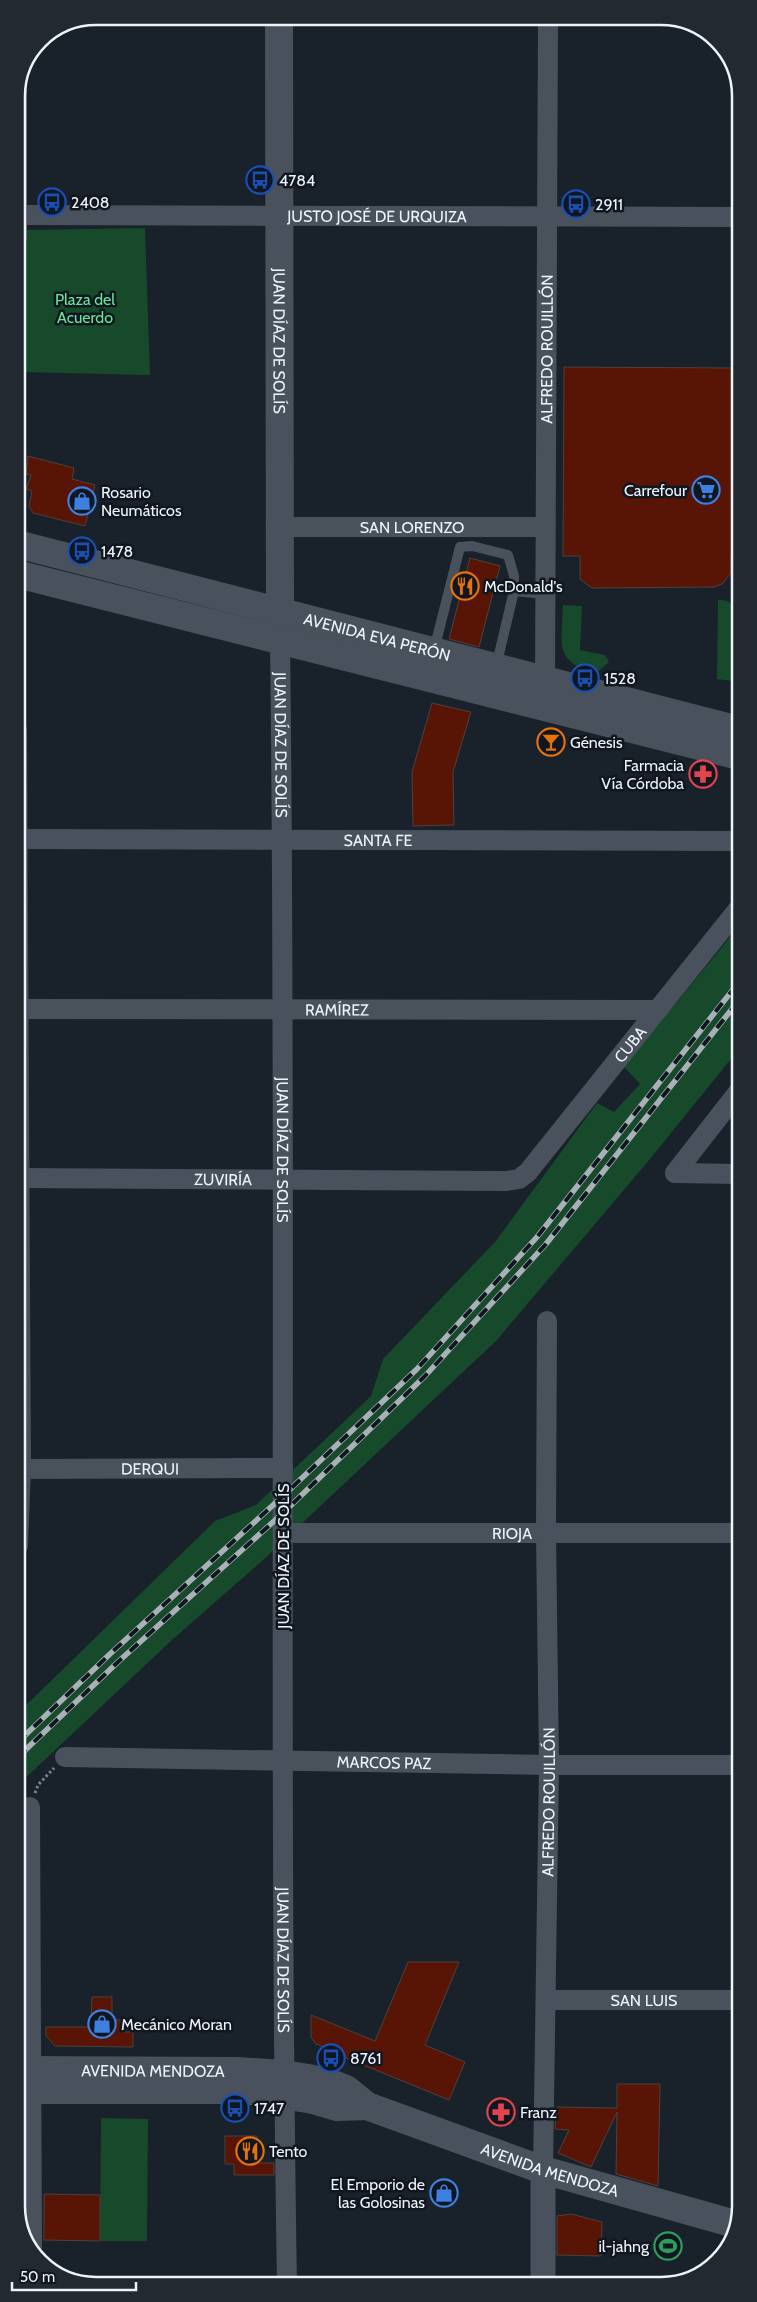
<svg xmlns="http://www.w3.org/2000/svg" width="757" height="2302" viewBox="0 0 757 2302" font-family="Cabin,sans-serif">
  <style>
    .green { fill: #164a2b }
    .building { fill: #581505; stroke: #4e413d }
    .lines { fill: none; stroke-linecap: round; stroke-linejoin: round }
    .path { stroke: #7d838b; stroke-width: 3; stroke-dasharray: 2.5 2.5; stroke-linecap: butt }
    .service { stroke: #49525c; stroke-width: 10 }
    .minor { stroke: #49525c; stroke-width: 20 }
    .tertiary { stroke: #49525c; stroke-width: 25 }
    .secondary { stroke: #49525c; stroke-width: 28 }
    .rail-casing { stroke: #aab0b7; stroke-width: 5.5 }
    .rail { stroke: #101720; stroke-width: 4; stroke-dasharray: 11; stroke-linecap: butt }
    .labels { text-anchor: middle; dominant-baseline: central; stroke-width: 5; stroke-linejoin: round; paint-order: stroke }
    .poi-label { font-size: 16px; fill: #eef3f9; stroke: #101720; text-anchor: start }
    .street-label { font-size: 16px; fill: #eef3f9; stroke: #101720 }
    .park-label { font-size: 16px; fill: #69e598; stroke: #101720 }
    .rim { fill: none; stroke: #eef3f9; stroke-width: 2.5 }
  </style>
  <rect width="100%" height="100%" fill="#19212a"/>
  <g class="green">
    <path d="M145,228L150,375L21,372L22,244L25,230Z"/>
    <path d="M718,600C726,600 730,600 734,609L732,681L717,679Z"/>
    <path d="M563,605L582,606L580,650L605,655L609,662L596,673C553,662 562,642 563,605Z"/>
    <path d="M739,926V1049L650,1159L496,1341L262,1561L172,1640L18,1785V1713L215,1521L256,1505L371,1396L383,1359L495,1242L597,1103L614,1112L640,1084L624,1067Z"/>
    <path d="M101,2118L148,2119L147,2241H100Z"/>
  </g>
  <g class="building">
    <path d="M564,367L738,368L739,557H731V573L722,584L714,587L592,588L580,579V556H563Z"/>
    <path d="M28,456L74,468L72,479L95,485L85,526L33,513L29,506L32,491L26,489L31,475L26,474Z"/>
    <path d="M470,558L500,566L479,647L449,639Z"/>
    <path d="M432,703L471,712L453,772L454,825L413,826L412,772Z"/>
    <path d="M408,1962H459L425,2045L465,2062L449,2100L339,2055V2053L316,2044L311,2037V2015L375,2041Z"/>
    <path d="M92,1997H112V2020H123V2032H133V2047L55,2046L46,2036V2027H91Z"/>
    <path d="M617,2084H660L658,2186L616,2174L617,2112L591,2167L558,2153L569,2130L555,2129L556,2107L617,2108Z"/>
    <path d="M225,2136H257V2163H274V2175H234V2164H225Z"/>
    <path d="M44,2194L100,2195V2241L44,2240Z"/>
    <path d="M571,2214L602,2222L601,2256L557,2255V2216Z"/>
  </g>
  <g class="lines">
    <path class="path" d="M35,1793L38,1785L54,1768"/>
    <g class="service">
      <path d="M514,591L545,594"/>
      <path d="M434,650L460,547L472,546L508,555L514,576V591L496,667"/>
    </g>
    <g class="minor">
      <path id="s1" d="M17,215L738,217"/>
      <path d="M17,237V90"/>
      <path id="s2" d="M278,527H545"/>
      <path id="s3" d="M280,640C287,1188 278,1737 287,2285"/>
      <path id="s4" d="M545,680L548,16"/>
      <path d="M17,729L21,1469L18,1546"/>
      <path id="s5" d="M17,839L739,841"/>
      <path id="s6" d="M17,1009L658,1010"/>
      <path d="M675,1173L739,1091"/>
      <path d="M675,1173L739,1174"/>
      <path id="s7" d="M18,1178L507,1181L519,1179L528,1172L739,908"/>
      <path id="s8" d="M18,1469L283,1468"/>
      <path id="s9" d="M283,1533H740"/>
      <path id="s10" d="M65,1757L549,1765H740"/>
      <path d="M30,1807L32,2247"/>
      <path id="s11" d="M546,2000H740"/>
      <path id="s12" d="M543,2170L549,1765L546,1532L547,1321"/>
    </g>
    <path class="tertiary" d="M543,2170V2284"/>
    <g class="secondary">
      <path id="s13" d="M279,16L280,629"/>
      <path id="s14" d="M17,544L739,730"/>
      <path d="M17,574L739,756"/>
      <path id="s15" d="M19,2070L237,2071L284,2074L326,2081L346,2089L367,2106L543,2170L735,2224"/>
      <path d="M19,2090H224L264,2092L313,2100L337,2107L367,2106"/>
    </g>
    <g class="rail-casing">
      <g id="rail">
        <path d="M18,1742L111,1653L283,1496L417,1369L537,1237L739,982"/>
        <path d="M18,1757L119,1661L283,1513L425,1376L546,1244L739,1000"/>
      </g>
    </g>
    <use href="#rail" class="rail"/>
  </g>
  <defs>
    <g id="bus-ring" transform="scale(1.4375)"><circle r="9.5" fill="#101720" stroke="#1a4fb4" stroke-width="1.5"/><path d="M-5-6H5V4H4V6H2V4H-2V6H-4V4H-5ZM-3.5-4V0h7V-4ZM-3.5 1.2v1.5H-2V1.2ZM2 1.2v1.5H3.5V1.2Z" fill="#1a4fb4"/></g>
    <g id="supermarket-ring" transform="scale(1.4375)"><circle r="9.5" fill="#101720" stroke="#3f7fe0" stroke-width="1.5"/><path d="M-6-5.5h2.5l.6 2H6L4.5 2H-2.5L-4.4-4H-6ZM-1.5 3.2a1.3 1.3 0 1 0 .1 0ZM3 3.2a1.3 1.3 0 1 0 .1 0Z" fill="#3f7fe0"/></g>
    <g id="shop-ring" transform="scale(1.4375)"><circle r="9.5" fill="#101720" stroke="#3f7fe0" stroke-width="1.5"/><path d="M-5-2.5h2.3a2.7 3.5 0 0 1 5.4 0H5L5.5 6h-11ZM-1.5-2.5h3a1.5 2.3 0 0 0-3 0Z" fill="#3f7fe0"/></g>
    <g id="restaurant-ring" transform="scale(1.4375)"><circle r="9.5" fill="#101720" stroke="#e8710a" stroke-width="1.5"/><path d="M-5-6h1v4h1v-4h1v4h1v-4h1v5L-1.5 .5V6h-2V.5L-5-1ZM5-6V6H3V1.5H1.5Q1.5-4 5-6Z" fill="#e8710a"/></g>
    <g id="bar-ring" transform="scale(1.4375)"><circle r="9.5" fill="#101720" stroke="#e8710a" stroke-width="1.5"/><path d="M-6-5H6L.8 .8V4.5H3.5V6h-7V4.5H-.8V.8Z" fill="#e8710a"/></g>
    <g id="pharmacy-ring" transform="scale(1.4375)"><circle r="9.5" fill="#101720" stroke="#e0444e" stroke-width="1.5"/><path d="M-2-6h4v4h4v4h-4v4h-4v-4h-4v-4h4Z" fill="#e0444e"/></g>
    <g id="stadium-ring" transform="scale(1.4375)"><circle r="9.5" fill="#101720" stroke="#2e9e5b" stroke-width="1.5"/><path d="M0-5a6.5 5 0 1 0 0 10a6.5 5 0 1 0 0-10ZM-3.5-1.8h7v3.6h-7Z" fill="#2e9e5b"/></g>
  </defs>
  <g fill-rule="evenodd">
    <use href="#bus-ring" x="260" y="180"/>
    <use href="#bus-ring" x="52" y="202"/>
    <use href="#bus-ring" x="576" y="204"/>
    <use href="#supermarket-ring" x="706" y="490"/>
    <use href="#shop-ring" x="82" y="501"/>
    <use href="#bus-ring" x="82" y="551"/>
    <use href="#restaurant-ring" x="465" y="586"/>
    <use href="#bus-ring" x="585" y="678"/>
    <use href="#bar-ring" x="551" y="742"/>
    <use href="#pharmacy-ring" x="703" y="774"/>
    <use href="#shop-ring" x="102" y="2024"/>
    <use href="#bus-ring" x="331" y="2058"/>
    <use href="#bus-ring" x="235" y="2108"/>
    <use href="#pharmacy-ring" x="501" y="2112"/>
    <use href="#restaurant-ring" x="250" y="2151"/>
    <use href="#shop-ring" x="444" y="2193"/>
    <use href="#stadium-ring" x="668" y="2246"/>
  </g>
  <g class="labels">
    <g class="poi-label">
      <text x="279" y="180">4784</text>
      <text x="71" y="202">2408</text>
      <text x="595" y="204">2911</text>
      <text x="687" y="490" text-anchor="end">Carrefour</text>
      <text x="101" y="492">Rosario<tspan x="101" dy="18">Neumáticos</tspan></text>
      <text x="101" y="551">1478</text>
      <text x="484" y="586">McDonald's</text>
      <text x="604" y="678">1528</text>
      <text x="570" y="742">Génesis</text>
      <text x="684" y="765" text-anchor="end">Farmacia<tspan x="684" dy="18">Vía Córdoba</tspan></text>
      <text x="121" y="2024">Mecánico Moran</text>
      <text x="350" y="2058">8761</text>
      <text x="254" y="2108">1747</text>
      <text x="520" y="2112">Franz</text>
      <text x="269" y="2151">Tento</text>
      <text x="425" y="2184" text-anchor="end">El Emporio de<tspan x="425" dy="18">las Golosinas</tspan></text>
      <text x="649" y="2246" text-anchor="end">il-jahng</text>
    </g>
    <g class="street-label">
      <text stroke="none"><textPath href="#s1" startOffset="360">JUSTO JOSÉ DE URQUIZA</textPath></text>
      <text stroke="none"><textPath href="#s13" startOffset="325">JUAN DÍAZ DE SOLÍS</textPath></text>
      <text stroke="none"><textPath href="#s4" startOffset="331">ALFREDO ROUILLÓN</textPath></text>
      <text stroke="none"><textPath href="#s2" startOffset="134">SAN LORENZO</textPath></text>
      <text stroke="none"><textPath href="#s14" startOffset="372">AVENIDA EVA PERÓN</textPath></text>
      <text stroke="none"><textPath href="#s3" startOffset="105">JUAN DÍAZ DE SOLÍS</textPath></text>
      <text stroke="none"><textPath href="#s5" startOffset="361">SANTA FE</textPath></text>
      <text stroke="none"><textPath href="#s6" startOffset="320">RAMÍREZ</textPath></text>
      <text stroke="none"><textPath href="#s7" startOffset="676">CUBA</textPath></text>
      <text stroke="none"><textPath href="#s3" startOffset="510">JUAN DÍAZ DE SOLÍS</textPath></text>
      <text stroke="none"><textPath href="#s7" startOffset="205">ZUVIRÍA</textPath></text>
      <text stroke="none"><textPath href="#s8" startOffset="132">DERQUI</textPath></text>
      <text stroke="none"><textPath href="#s9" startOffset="229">RIOJA</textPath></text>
      <text transform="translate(283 1556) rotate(-90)">JUAN DÍAZ DE SOLÍS</text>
      <text stroke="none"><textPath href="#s10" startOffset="319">MARCOS PAZ</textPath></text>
      <text stroke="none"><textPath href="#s12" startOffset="368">ALFREDO ROUILLÓN</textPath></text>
      <text stroke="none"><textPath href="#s3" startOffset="1320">JUAN DÍAZ DE SOLÍS</textPath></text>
      <text stroke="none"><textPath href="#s11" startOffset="98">SAN LUIS</textPath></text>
      <text stroke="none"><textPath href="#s15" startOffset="134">AVENIDA MENDOZA</textPath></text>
      <text stroke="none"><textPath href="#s15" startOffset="550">AVENIDA MENDOZA</textPath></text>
    </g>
    <g class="park-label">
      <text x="85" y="299">Plaza del<tspan x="85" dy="18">Acuerdo</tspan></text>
    </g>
  </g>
  <path d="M0 0H757V2302H0ZM96 25H661A71 71 0 0 1 732 96V2206A71 71 0 0 1 661 2277H96A71 71 0 0 1 25 2206V96A71 71 0 0 1 96 25Z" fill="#222931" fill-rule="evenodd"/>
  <path class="rim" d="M96 25H661A71 71 0 0 1 732 96V2206A71 71 0 0 1 661 2277H96A71 71 0 0 1 25 2206V96A71 71 0 0 1 96 25Z"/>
  <path d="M12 2282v8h124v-8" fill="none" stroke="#eef3f9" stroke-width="2.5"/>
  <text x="20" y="2282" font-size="15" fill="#eef3f9" stroke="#101720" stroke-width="4" paint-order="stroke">50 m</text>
</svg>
